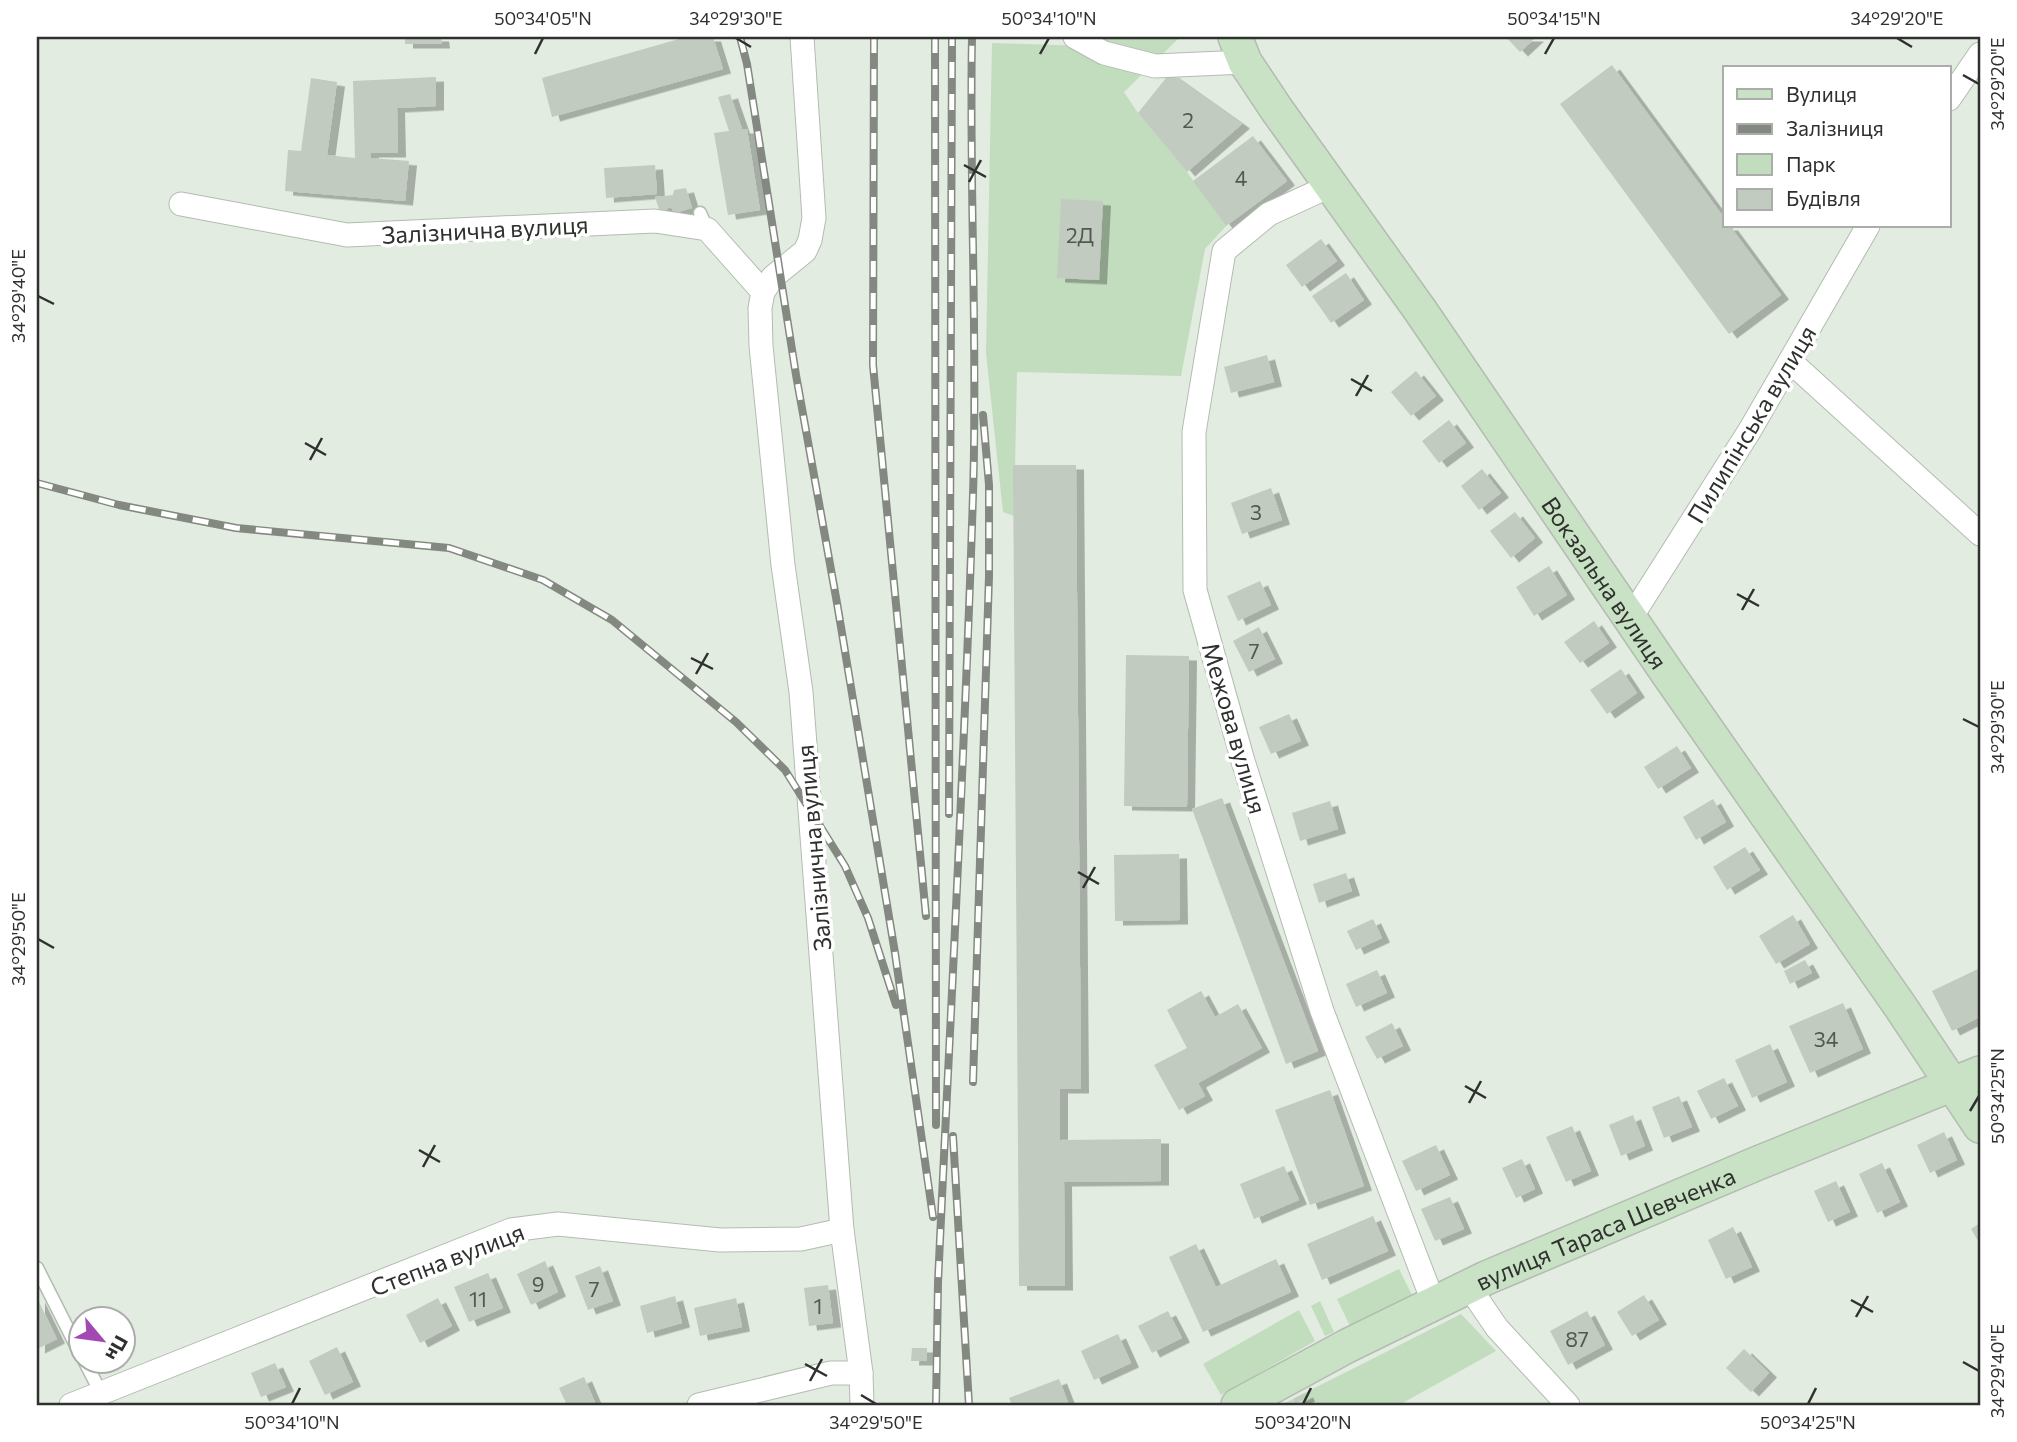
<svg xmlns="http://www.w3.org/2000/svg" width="2017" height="1442" viewBox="0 0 2017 1442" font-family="Commissioner,sans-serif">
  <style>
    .green { fill: #c2ddbe }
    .building { fill: #c1cbbf; filter: url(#shadow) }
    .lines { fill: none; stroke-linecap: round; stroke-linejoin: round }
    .lane-casing { stroke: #b3bcb1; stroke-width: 15 }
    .street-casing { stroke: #b3bcb1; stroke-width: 25 }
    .secondary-casing { stroke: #b3bcb1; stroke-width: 36 }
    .lane { stroke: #fff; stroke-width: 12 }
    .street { stroke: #fff; stroke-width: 23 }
    .secondary { stroke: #c9e2c5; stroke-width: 33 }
    .rail-casing { stroke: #838981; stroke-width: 8 }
    .rail { stroke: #fff; stroke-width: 5; stroke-dasharray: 16; stroke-linecap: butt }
    .ticks { fill: none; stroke: #2e312d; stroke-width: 2.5 }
    .labels { text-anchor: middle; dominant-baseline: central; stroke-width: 7; stroke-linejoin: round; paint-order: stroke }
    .number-label { font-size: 21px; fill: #535852 }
    .street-label { font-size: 24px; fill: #2e312d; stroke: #fff }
    .neatline { fill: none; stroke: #2e312d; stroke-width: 2.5 }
    .ticks-label { font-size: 18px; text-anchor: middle; fill: #2e312d }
  </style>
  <defs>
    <filter id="shadow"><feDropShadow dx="8" dy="4.5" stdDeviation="0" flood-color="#0004"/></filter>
  </defs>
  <rect width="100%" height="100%" fill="#e2ece0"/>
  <g class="green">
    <path d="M1082,37H1180L1124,92L1138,113L1187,172L1226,226L1205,249L1181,376L1017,372L1014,516L1003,512L986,353L992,43L1090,46Z"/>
    <path d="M1399,1269L1412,1295L1350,1326L1337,1299Z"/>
    <path d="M1320,1301L1334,1332L1325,1336L1311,1306Z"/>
    <path d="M1299,1310L1315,1341L1221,1395L1203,1364Z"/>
    <path d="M1461,1314L1496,1351L1399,1405H1281Z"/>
  </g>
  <g class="building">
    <path d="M405,37H441L442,44H405Z"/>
    <path d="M686,37H713L723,69L552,117L542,78Z"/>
    <path d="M1506,37H1536L1520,52Z"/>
    <path d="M1612,65L1725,219V226H1730L1781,295L1729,334L1560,104Z"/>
    <path d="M1170,73L1242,124L1187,172L1138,113Z"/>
    <path d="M436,77V106L397,108L398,153H371V158L409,161L405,201L285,191L288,150L301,151L311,78L337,82L327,155L355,158L353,81Z"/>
    <path d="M730,94L742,129H747L760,210L728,215L714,133L729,131L718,97Z"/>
    <path d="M1253,136L1287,181L1226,226L1193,181Z"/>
    <path d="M655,165L657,194L606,198L604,168Z"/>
    <path d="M686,188L692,208L674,213L671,207L660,212L655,197L673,195L674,190Z"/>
    <path d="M1061,199L1103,201L1099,280L1057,278Z"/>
    <path d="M1321,239L1337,261L1302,287L1286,265Z"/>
    <path d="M1346,273L1364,300L1331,323L1312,296Z"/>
    <path d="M1267,355L1274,382L1231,393L1224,367Z"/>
    <path d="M1416,371L1436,396L1411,416L1391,392Z"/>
    <path d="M1449,420L1466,443L1439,463L1422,441Z"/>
    <path d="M1013,465H1076L1081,1089H1060V1140L1161,1139V1181L1064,1182L1065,1286H1019Z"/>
    <path d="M1482,469L1501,493L1479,510L1461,486Z"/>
    <path d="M1271,488L1282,520L1242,534L1231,503Z"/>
    <path d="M1515,512L1535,538L1511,558L1490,531Z"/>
    <path d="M1549,566L1567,595L1534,616L1516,587Z"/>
    <path d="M1260,581L1271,605L1238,621L1227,596Z"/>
    <path d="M1594,621L1609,643L1580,663L1564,642Z"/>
    <path d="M1259,627L1275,659L1249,672L1233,641Z"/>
    <path d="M1126,655L1189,656L1187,807L1124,806Z"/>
    <path d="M1621,669L1637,693L1607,714L1590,690Z"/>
    <path d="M1289,714L1301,741L1271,754L1259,727Z"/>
    <path d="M1677,746L1691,768L1658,789L1644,767Z"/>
    <path d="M1222,798L1318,1051L1286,1064L1192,809Z"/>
    <path d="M1713,799L1726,822L1696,840L1683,817Z"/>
    <path d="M1330,801L1338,829L1300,841L1292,813Z"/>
    <path d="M1745,847L1760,870L1727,890L1713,867Z"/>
    <path d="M1179,854L1180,920L1115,921L1114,855Z"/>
    <path d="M1346,873L1352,891L1319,903L1313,884Z"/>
    <path d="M1793,915L1810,944L1776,964L1759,936Z"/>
    <path d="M1373,919L1382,938L1356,950L1347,931Z"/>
    <path d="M1805,960L1812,973L1790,984L1784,971Z"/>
    <path d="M1980,968V1017L1952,1031L1932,991Z"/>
    <path d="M1377,970L1387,993L1356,1007L1346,984Z"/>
    <path d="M1201,991L1215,1017L1238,1004L1262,1048L1198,1083L1205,1096L1179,1110L1154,1065L1187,1048L1167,1010Z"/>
    <path d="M1843,1003L1863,1049L1810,1073L1789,1026Z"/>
    <path d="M1392,1023L1403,1046L1377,1059L1365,1037Z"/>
    <path d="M1770,1044L1787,1082L1752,1098L1735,1060Z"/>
    <path d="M1724,1078L1738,1106L1711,1119L1697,1091Z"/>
    <path d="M1330,1090L1364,1186L1310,1205L1275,1110Z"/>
    <path d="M1679,1096L1692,1127L1664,1138L1652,1107Z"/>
    <path d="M1633,1115L1645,1146L1621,1156L1609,1125Z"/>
    <path d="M1572,1126L1591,1171L1566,1182L1546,1137Z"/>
    <path d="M1944,1132L1957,1160L1930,1173L1917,1145Z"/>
    <path d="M1436,1145L1450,1175L1416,1191L1402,1161Z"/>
    <path d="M1522,1159L1535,1189L1516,1198L1502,1168Z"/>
    <path d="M1882,1163L1900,1202L1877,1213L1859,1174Z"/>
    <path d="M1284,1166L1299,1200L1254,1219L1240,1184Z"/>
    <path d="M1836,1181L1850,1212L1828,1222L1814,1191Z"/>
    <path d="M1450,1197L1464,1229L1435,1241L1421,1209Z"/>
    <path d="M1373,1216L1388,1251L1322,1280L1307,1244Z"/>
    <path d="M1980,1223V1244L1971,1229Z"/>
    <path d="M1733,1227L1752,1267L1726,1279L1708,1240Z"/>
    <path d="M1196,1244L1216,1287L1276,1259L1291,1292L1203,1332L1169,1257Z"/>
    <path d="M545,1261L558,1292L531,1305L517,1274Z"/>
    <path d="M600,1266L613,1301L588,1310L575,1276Z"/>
    <path d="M488,1273L503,1308L469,1322L454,1287Z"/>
    <path d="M828,1285L833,1323L809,1326L804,1288Z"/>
    <path d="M1644,1295L1659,1320L1632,1336L1617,1312Z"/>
    <path d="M675,1296L682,1323L647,1333L640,1306Z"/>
    <path d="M37,1298L57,1339L37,1349Z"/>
    <path d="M438,1298L452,1326L420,1343L406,1315Z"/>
    <path d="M736,1298L742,1327L700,1336L694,1308Z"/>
    <path d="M1168,1311L1182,1338L1152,1353L1138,1326Z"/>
    <path d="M1587,1311L1605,1345L1568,1365L1550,1331Z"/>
    <path d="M1118,1334L1131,1363L1094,1380L1081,1351Z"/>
    <path d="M337,1347L353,1382L325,1395L309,1361Z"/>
    <path d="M912,1348H927V1361H911Z"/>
    <path d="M1744,1349L1769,1373L1751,1392L1726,1368Z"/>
    <path d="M275,1363L286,1387L261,1397L251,1373Z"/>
    <path d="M584,1377L596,1405H567L559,1388Z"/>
    <path d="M1059,1379L1069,1405H1012L1009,1398Z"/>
    <path d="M1305,1393L1307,1397L1295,1404L1293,1399Z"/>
  </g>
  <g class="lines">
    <g class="lane-casing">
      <g id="lane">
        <path d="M700,213L707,229"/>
        <path d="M37,1268L80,1353"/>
        <path d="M85,1362L101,1393"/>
      </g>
    </g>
    <g class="street-casing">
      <g id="street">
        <path d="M802,37L814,218L810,240L805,251L773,277L763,292L760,308L761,346L783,565L801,692L842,1230L861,1373L862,1405"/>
        <path d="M1075,37L1104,53L1155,66L1245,62"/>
        <path d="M1949,99L1980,54"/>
        <path d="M1330,186L1269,214L1224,251L1194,432L1195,590L1243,761L1322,1011L1434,1304"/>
        <path d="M181,204L347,235L655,221L707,229L763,292"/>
        <path d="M1790,361L1980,534"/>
        <path d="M1630,619L1750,430L1868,226"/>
        <path d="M1469,1287L1497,1328L1568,1405"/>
        <path d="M71,1405L511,1230L558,1224L720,1240L801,1239L842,1230"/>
        <path d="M699,1405L831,1373H861"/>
      </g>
    </g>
    <g class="secondary-casing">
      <g id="secondary">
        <path id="s1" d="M1235,37L1245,62L1277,110L1420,310L1668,674L1900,1006L1980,1126"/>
        <path id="s2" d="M1238,1405L1347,1346L1486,1278L1758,1163L1980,1073"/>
      </g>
    </g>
    <use href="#lane" class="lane"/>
    <use href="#street" class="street"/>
    <use href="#secondary" class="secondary"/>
    <g class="rail-casing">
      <g id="rail">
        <path d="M740,37L747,64L796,375L837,603L895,953L933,1217"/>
        <path d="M874,37L873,365L926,916"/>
        <path d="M935,37L936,1125"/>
        <path d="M37,483L119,505L236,528L449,548L543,580L612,620L736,722L785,770L845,866L868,918L896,1005"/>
        <path d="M949,814L952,37"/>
        <path d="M973,1082L989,576V485L983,415"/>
        <path d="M953,1136L969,1405"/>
        <path d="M936,1405L938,1283C950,1020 965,757 973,494C978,342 969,189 972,37"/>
      </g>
    </g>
    <use href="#rail" class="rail"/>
  </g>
  <path class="ticks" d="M736,38L751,47M1897,38L1912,47M535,54L543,38M1040,54L1049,38M1545,54L1554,38M1963,75L1979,84M964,165L986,177M969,182L981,160M38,296L54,304M1351,379L1372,391M1356,396L1368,375M305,443L326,455M310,460L322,438M1737,594L1759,606M1742,610L1754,589M691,658L713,669M696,674L708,653M1963,719L1979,727M1078,872L1099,884M1083,888L1095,867M38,939L54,948M1465,1086L1486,1098M1469,1103L1481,1081M1970,1111L1979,1096M419,1150L440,1162M423,1167L435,1145M1851,1300L1873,1312M1856,1317L1868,1296M1963,1362L1979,1371M805,1364L827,1376M810,1381L822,1359M861,1395L876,1404M292,1404L300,1388M1303,1404L1311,1388M1808,1404L1816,1388"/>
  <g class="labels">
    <g class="number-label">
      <text x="1188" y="119">2</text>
      <text x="1241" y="177">4</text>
      <text x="1080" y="234">2Д</text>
      <text x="1256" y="511">3</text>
      <text x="1254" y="650">7</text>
      <text x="1826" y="1038">34</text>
      <text x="538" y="1283">9</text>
      <text x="594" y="1288">7</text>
      <text x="478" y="1298">11</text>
      <text x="818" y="1305">1</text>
      <text x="1577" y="1338">87</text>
    </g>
    <g class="street-label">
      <text transform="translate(485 229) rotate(-3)">Залізнична вулиця</text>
      <text transform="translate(1751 424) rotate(-59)">Пилипінська вулиця</text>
      <text stroke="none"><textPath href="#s1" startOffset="660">Вокзальна вулиця</textPath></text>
      <text transform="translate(1235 728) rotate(74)">Межова вулиця</text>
      <text transform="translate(813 848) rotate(-95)">Залізнична вулиця</text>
      <text stroke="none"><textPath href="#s2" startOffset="408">вулиця Тараса Шевченка</textPath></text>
      <text transform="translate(447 1259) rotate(-21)">Степна вулиця</text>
    </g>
  </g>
  <rect width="2017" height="1442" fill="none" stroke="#ffffff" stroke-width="77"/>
  <rect x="1723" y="66" width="228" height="161" fill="#ffffff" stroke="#abadab" stroke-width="2"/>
  <rect x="1737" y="89" width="35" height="10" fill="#c9e2c5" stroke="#abadab" stroke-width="2"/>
  <text x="1786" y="102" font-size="21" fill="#2e312d">Вулиця</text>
  <rect x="1737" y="124" width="35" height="10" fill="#838981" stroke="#abadab" stroke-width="2"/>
  <text x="1786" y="136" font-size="21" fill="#2e312d">Залізниця</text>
  <rect x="1737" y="154" width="35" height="21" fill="#c2ddbe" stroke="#abadab" stroke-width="2"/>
  <text x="1786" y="172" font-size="21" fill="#2e312d">Парк</text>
  <rect x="1737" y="189" width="35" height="21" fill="#c1cbbf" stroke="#abadab" stroke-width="2"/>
  <text x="1786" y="206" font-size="21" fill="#2e312d">Будівля</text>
  <g transform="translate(102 1340) rotate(119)"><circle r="33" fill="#ffffff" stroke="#abadab" stroke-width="2"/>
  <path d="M0-5L12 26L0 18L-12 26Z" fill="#a248b3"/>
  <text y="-10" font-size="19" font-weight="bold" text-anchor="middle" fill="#2e312d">Пн</text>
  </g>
  <rect x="38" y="38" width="1941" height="1366" class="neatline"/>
  <g class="ticks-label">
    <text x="543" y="25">50°34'05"N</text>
    <text x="736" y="25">34°29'30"E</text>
    <text x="1049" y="25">50°34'10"N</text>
    <text x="1554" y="25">50°34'15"N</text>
    <text x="1897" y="25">34°29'20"E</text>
    <text transform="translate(1998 84) rotate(-90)" y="6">34°29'20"E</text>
    <text transform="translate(19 296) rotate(-90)" y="6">34°29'40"E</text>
    <text transform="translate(1998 727) rotate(-90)" y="6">34°29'30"E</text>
    <text transform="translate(19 939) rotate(-90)" y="6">34°29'50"E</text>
    <text transform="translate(1998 1096) rotate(-90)" y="6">50°34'25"N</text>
    <text transform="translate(1998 1371) rotate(-90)" y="6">34°29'40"E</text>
    <text x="292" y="1429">50°34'10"N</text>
    <text x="876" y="1429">34°29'50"E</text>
    <text x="1303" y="1429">50°34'20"N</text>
    <text x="1808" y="1429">50°34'25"N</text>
  </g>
</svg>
